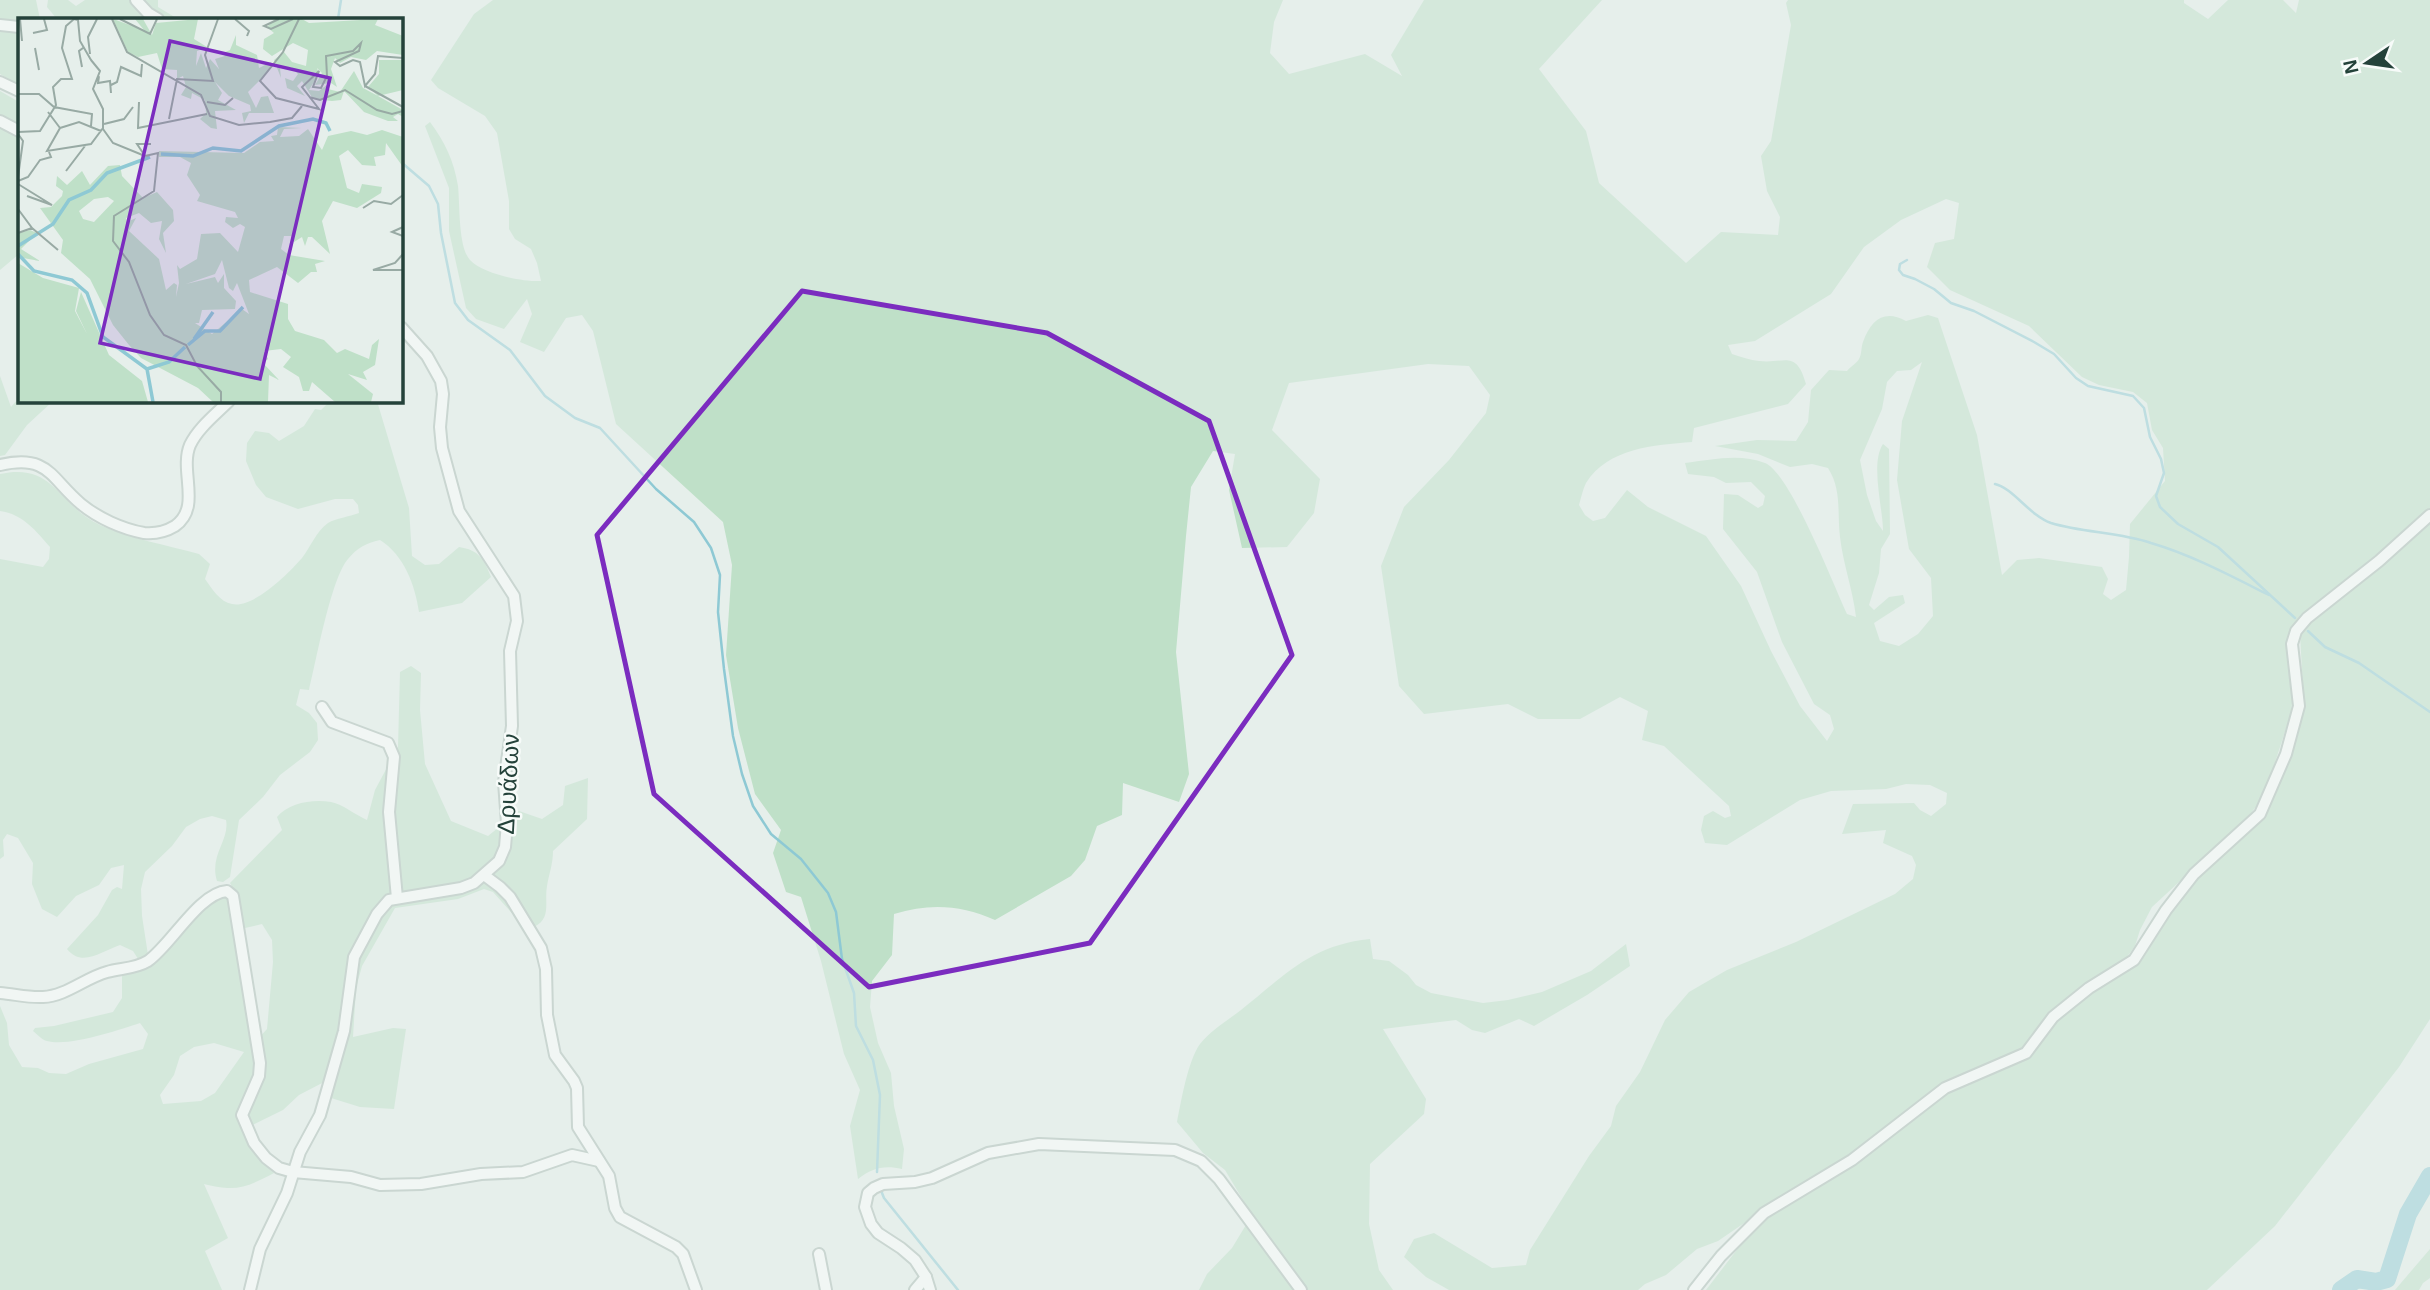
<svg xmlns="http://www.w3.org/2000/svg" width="2430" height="1290" viewBox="0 0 2430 1290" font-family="Arial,sans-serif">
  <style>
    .green { fill: #bfe0c8; fill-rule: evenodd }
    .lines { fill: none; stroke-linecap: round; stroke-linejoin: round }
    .stream { stroke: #8ec9d4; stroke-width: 2.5 }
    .river { stroke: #8ec9d4; stroke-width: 18 }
    .minor-casing { stroke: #a8b8b2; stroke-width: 14 }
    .minor { stroke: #fff; stroke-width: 10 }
    .marked { fill: none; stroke: #7b2cbf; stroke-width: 5; stroke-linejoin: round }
    .labels { text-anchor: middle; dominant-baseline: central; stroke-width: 5; stroke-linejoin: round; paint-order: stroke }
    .street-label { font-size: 24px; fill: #24423a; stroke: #f7fbf9 }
    .inset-river { fill: none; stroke: #8ec9d4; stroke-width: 3.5 }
    .inset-road { fill: none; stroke: #98aaa4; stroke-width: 2 }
    .view { fill: #7b2cbf; fill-opacity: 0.15; stroke: #7b2cbf; stroke-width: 3.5 }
    .inset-edge { fill: none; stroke: #24423a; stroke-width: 3.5 }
  </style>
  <rect width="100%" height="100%" fill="#e6efeb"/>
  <g class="green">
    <path d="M0,0H36L40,19H19V85L0,74Z"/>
    <path d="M48,0H68L76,6L85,0H158V7L178,19H57L47,7Z"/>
    <path d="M493,0H1283L1274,22L1270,53L1289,74L1365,54L1402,76L1391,55L1424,0H1602L1539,69L1586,131L1599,183L1686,263L1721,232L1778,235L1780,217L1767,191L1761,156L1771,141L1791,25L1786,3L1788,0H2184V3L2208,19L2228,0H2283L2296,13L2299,0H2430V1019L2399,1067L2275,1226L2207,1290H1706L1772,1204L1718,1241L1697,1249L1666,1275L1645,1284L1638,1290H1449L1426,1277L1404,1257L1414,1239L1434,1233L1492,1268L1526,1265L1530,1250L1589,1156L1611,1126L1616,1106L1640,1072L1665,1020L1689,992L1727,970L1796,942L1895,894L1913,879L1916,865L1912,856L1883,843L1886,830L1842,834L1853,804L1914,803L1920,810L1931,816L1946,804L1947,793L1930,785L1906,784L1886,789L1831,791L1800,800L1727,845L1705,843L1701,830L1704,816L1713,811L1725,818L1731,816L1729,806L1664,746L1642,740L1648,711L1620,697L1580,719H1538L1508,704L1424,714L1399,686L1381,566L1404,507L1449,460L1486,413L1490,395L1469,366L1428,364L1289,383L1272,430L1320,479L1314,513L1287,547L1242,548L1229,490L1235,454L1213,451L1191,487L1186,536L1176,652L1189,774L1179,802L1123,783L1122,815L1097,826L1085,860L1071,876L995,920C961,905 930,903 894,914L892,955L872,981L870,1007L878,1043L891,1073L894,1106L904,1149L902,1169C884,1165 872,1168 858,1179L850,1126L860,1090L844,1054L821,961L801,897L786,892L773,853L781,830L755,794L738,728L726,655L732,565L723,522L616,424L593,331L582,315L566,318L544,352L520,342L532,314L527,299L504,329L476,319L466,308L449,231V188L425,126L430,122C445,142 454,161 458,186C460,204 458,247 470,260C483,274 523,282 541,281L537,263L531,249L515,239L509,229V201L497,133L485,116L438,88L431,80L474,14ZM1946,199L1959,203L1954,239L1935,243L1927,267L1950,290L2029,326L2082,377L2099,385L2133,392L2147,403L2152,430L2163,448L2165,481L2130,524L2129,557L2126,590L2111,600L2103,594L2108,579L2102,567L2039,558L2017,560L2002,575L1977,435L1938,318L1928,315L1906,321C1884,309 1871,320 1863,342C1861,347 1862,354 1859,359C1857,363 1850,367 1847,371L1829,370L1811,390L1808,422L1796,441L1757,440L1715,446L1758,454L1790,467L1812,464L1828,468C1842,490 1837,512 1840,537C1843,564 1853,590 1856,617L1847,614C1834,586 1790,473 1765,463C1739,453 1711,460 1685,463L1688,474L1714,477L1726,483L1751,482L1765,496L1763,505L1758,508L1738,495L1724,494L1723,529L1757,572L1782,642L1814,704L1830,715L1834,729L1827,741L1800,706L1771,651L1741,586L1706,536L1648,507L1627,490L1605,518L1593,521L1585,515L1579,505C1581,498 1583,489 1586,483C1608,448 1654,445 1692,442L1694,428L1788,404L1806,384C1796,349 1785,364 1759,361C1750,360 1741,357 1732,354L1728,345L1755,341L1831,294L1864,247L1901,220ZM1922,362L1902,421L1897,480L1909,549L1931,578L1933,616L1918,634L1899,646L1880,641L1874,623L1905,603L1903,595L1889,597L1874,610L1869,605L1879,573L1881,549L1890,534L1889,449L1883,444C1870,464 1883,508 1883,531L1876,521L1867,495L1860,460L1882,409L1887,382L1897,371L1911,370ZM2299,617L2304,706L2282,777L2263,819L2198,879L2171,914L2140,963L2124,961L2135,946L2140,930L2152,907L2244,822L2258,804L2270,778L2291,713L2293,694L2289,635Z"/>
    <path d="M0,91L19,102V254L0,270Z"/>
    <path d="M0,376L11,407L19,398V401H53L27,425L5,455L0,456Z"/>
    <path d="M330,401H377L409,508L412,556L425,565L439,564L459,547C479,550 484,559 491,577L462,603L419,612C415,585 404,555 380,540C366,543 357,548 348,559C331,578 316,662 309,690L300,689L296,705L309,713L317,723L318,740L310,752L280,775L263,797L239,820L230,877L223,882L217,881C209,855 230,840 226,820L212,816L200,819L186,827L172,846L145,872L141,889L142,916L148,955L140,962L133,951L120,945C102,951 82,968 67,949L98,915L112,890L117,887L122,889L124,865L111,868L99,885L76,896L57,917L42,909L32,884L33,863L18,838L7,834L3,840L4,856L0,859V559L43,567L49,559L50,547C36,531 23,514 0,511V474C55,462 57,505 100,525C131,539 167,545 199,554L210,564L205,579C212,589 220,602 232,604C253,609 289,573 302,558C311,546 316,532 328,523C336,518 349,517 359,513L358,505L353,499H335L298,509L266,497L256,485L246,461L247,443L255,431L269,433L279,441L304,426L315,409L321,410Z"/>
    <path d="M411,666L421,673L420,710L425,764L451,821L488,836L519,811L542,819L563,805L565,786L588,778L587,819L553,851C553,864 549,874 547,886C544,902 552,918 534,927L520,922L493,892L484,889L458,899L395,908L362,966L356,988L353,1037L393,1028L406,1029L394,1109L360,1107L331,1098L326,1081L299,1095L283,1110L244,1129L251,1144L274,1173C245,1188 236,1192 204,1184L228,1238L205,1251L222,1290H0V1006L7,1023L9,1045L22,1067L38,1068L49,1073L66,1074L89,1064L143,1049L148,1034L140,1023C119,1030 69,1047 47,1041C42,1040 37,1034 33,1031L35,1028L54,1026L113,1012L122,998V975L141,968L203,909L223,896L229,901L257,1040L267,1029L273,962L272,940L262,924L245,928L237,895L230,883L282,830L277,817C289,803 312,799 331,802C343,804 355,815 367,820L375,790L398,747L400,672ZM214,1043L244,1052L215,1093L201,1101L163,1104L160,1095L174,1075L180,1056L194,1047Z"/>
    <path d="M1370,939L1373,959L1389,961L1408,975L1416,985L1431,993L1483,1003L1508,1000L1542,992L1591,971L1626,944L1630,966L1587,995L1534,1026L1519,1019L1485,1033L1472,1030L1456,1020L1383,1029L1426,1099L1424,1114L1370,1164L1369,1224L1379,1270L1393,1290H1199L1207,1274L1232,1248L1252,1215L1225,1170L1203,1153L1177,1122C1181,1102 1188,1060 1200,1044C1210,1031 1228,1020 1241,1010C1285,975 1311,945 1370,939Z"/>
    <path d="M2430,1249V1278L2423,1283L2419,1290H2395Z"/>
  </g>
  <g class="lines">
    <g class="stream">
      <path d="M338,19L341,0"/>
      <path d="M401,162L429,186L438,204L441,233L455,303L468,320L510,350L545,396L575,418L600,428L656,489L694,522L711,548L720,575L718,612L724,669L733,736L742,774L753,806L771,834L801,859L828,893L836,912L842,959L854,993L856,1026L873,1060L880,1095L877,1172"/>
      <path d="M1907,260L1900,264L1899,270L1903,275L1915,279L1934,289L1951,303L1974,311L2034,342L2054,354L2076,378L2088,386L2133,396L2144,408L2150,437L2161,459L2164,473L2156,496L2160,507L2178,524L2218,547L2295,618"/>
      <path d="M1995,484C2013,488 2030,516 2051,523C2084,533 2119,532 2151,543C2192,555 2231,576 2269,595"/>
      <path d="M2308,631L2325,647L2359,663L2430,712"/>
      <path d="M880,1188L884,1198L958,1290"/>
    </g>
    <path class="river" d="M2341,1290L2357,1279L2376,1282L2387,1279L2408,1214L2430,1176"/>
    <g class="minor-casing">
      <g id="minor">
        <path d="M136,0L148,13L158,19"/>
        <path d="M0,25L19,27"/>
        <path d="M0,82L19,91"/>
        <path d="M0,121L19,131"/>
        <path d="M0,465C49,454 50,478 81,504C98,518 122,529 144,533C155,534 165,532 175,526C202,507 179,471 190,445C198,428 216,414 229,401"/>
        <path d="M322,707L332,722L388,743L394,757L389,812L397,898"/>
        <path d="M484,875L500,887L510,897L541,948L546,969L547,1015L555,1055L574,1081L577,1088L578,1127L609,1176L615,1208L620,1217L676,1247L683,1254L696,1290"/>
        <path d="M0,993C14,994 29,998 43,997C66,996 85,978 107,972C121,968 135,969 148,961C171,945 199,893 227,891L233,896L260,1063L259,1076L242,1115L254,1143L266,1158L279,1168L293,1172L351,1177L380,1185L421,1184L481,1174L523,1172L572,1155L599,1161"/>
        <path d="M819,1254L826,1290"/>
        <path d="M250,1290L260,1249L287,1193L300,1152L320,1115L344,1031L354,957L377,914L389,900L461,888L474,883L499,861L505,847L507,823L504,782L512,726L510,651L517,621L514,596L459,511L442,448L440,427L443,394L441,381L427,356L401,327"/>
        <path d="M915,1290L926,1277"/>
        <path d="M930,1290L926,1277L915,1260L901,1248L878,1233L871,1224L865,1207L868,1193L874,1188L883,1184L915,1182L932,1178L988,1153L1039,1144L1175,1150L1201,1161L1219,1179L1301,1290"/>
        <path d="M1694,1290L1721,1256L1764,1213L1852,1160L1945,1088L2026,1053L2053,1017L2089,988L2134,960L2166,910L2194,874L2260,814L2286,754L2299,706L2292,644L2296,631L2307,618L2379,561L2430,515"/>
      </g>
    </g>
    <use href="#minor" class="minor"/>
  </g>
  <path d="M0 0H2430V1290H0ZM802,291L1047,333L1209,421L1292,655L1090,943L869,987L654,794L597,535Z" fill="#e6efeb" fill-opacity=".55" fill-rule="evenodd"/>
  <path class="marked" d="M802,291L1047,333L1209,421L1292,655L1090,943L869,987L654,794L597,535Z"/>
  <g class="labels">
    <g class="street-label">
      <text transform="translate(508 784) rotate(-87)">Δρυάδων</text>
    </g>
  </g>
  <g transform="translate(18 18)">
    <rect width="385" height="385" fill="#e6efeb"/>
    <path d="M95,1L126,12L117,1H125L134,17L138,5L180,1L176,21L189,29L179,33L178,48L183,35L188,50L192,41L201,51L197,41L207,38L205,35L212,32L218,17V27L239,37L241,50L253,44L251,53L230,74L238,90L243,79L250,78L256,95H231L226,105L224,95L233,93L232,87L211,78L197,64L204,75L200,82L218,92L197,93L199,111L193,110L182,101L188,95L187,82L174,75L173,81L163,77L168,69L165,58L159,61V52L144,51L139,35L120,39L110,34ZM257,1H284L291,5L360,1L357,7L385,18V37L359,33L348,42L333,39L322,45L317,40L313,51L319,69L313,65L297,67L304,55L299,50L301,56L291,72L301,73L310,66V71L322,74L336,53L345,70L360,78L350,69L361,56V42H385V72L360,78L385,92V99L380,96L375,99L380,103H370L346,94L326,73L323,82L314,83L295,81L284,63L279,68L287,78L269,70L267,60L275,63L280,56L273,49L262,50L263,60L256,42L266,34L274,44L288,48L290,32L275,25L254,38L245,31L246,21L256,15L249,9ZM260,109L284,110L266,111L262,119L281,118L290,111L304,132L310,118L333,113L349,117L364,112L385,119V149L368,125L367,137L356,139L358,148L344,147L330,132L321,138L329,170L341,175L344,166L364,169L363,175L339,190L315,183L304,203L312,236L294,219H290L287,228L284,219L276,224L273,218H266L263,231L271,237L307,243L297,246L299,254H293L280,265L259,249L231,262L232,274L270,286V301L277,313L306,322L319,335L327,331L351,341L354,327L361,321L357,347L345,354L349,362L330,356L355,376L353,384H317L294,364L291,373H285L281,359L265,349L273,339L263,331L246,333L250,341L245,345L261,362L251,357L250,384H195L180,370L123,340L111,327L95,307L72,261L43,235L45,222L22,190L33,189L44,178L45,173L38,168L39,158L49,167L64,153L72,167L90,148L102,147L104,158L125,180L139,174L155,192L156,203L145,215L148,235L141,221L144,203L133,205L121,195L108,200L109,204L118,200L111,213L141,241L148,272L156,265L159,267L158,279L161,265L159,247L162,251L179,241L183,216L202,215L220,234L227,209L222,206L215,210L207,204L208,199L220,200L217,194L179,183L182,177L169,157L173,145L162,139H141V133L226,135L242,124L256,123L253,118L259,117ZM90,179L96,183L76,204L65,201L61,193L76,181ZM204,242L211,270L215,273L219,265L231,296L224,291L194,316L177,305H181L184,292L217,291L218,283L206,270V256L200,265L197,259L168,266L197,256ZM12,212L19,215L3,231L22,243L5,240L0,233L1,215ZM0,245L25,260L61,270L57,293L69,316L58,293L63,274L91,337L124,363L130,384H0Z" fill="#bfe0c8" fill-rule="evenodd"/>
    <path class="inset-river" d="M143,136L175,138L195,130L223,133L261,108L295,101L308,105L312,113M0,228L35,206L51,182L73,172L89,155L132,139M0,236L16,253L54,262L69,275L85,319L129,351L135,384M176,321L195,294M170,327L187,313H202L225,289M129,351L151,344L167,329"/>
    <path class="inset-road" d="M2,1L4,23M94,1L109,34L183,77L192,98L221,107L252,104L274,100L284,88M102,1L132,16L139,1M217,1L231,13L229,18M261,1L246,8L253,11L275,1M281,1L265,34L242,63L258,80L301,91L284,69L301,53L295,69L303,70L309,58L308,38L335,33L343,25L341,33L317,44L322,48L335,42L342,44L347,68L357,56L360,38L385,40M15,15L29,12L26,1M17,30L21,52M72,36L70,19L79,1M73,42L82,53L75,71L85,91V111L95,125L127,138M64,49L61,33L65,30M81,58L80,65L92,63L93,75M93,67L99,64L103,49L123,58L124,46M347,68L385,89M0,76H21L36,89L74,96L73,108M291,79L302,82L327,72L359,92L374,96L385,93M121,84L120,110L189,96M189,84L207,87L215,80M30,94L42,110L29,133L73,126L85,110M151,101L159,61L195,63L187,37L200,1M86,106L106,101L115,89M42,110L61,104L83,113M0,114L22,113L38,87L35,69L43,61H54L44,30L48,8L56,1L60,2L62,23L73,42M0,116L5,123L0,159M127,138L140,135L136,173L96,198L95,223L111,244L132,297L146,317L168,327L179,348L203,374V384M127,138L119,126H133M48,153L67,128M0,163L10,159L22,142L33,139L31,134M0,166L34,187L9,178M345,190L356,183L373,186L385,177M0,191L14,210L0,215M385,209L374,214L385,218M14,210L40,232M385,236L377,245L355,252H385"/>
    <path class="view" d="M152,23L312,60L242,361L82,325Z"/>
    <rect width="385" height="385" class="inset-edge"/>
  </g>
  <g transform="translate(2367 63) rotate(257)" stroke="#f7fbf9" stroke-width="5" paint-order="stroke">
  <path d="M0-5L12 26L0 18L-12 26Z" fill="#24423a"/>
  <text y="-10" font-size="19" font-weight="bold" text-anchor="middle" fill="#24423a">N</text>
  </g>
</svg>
